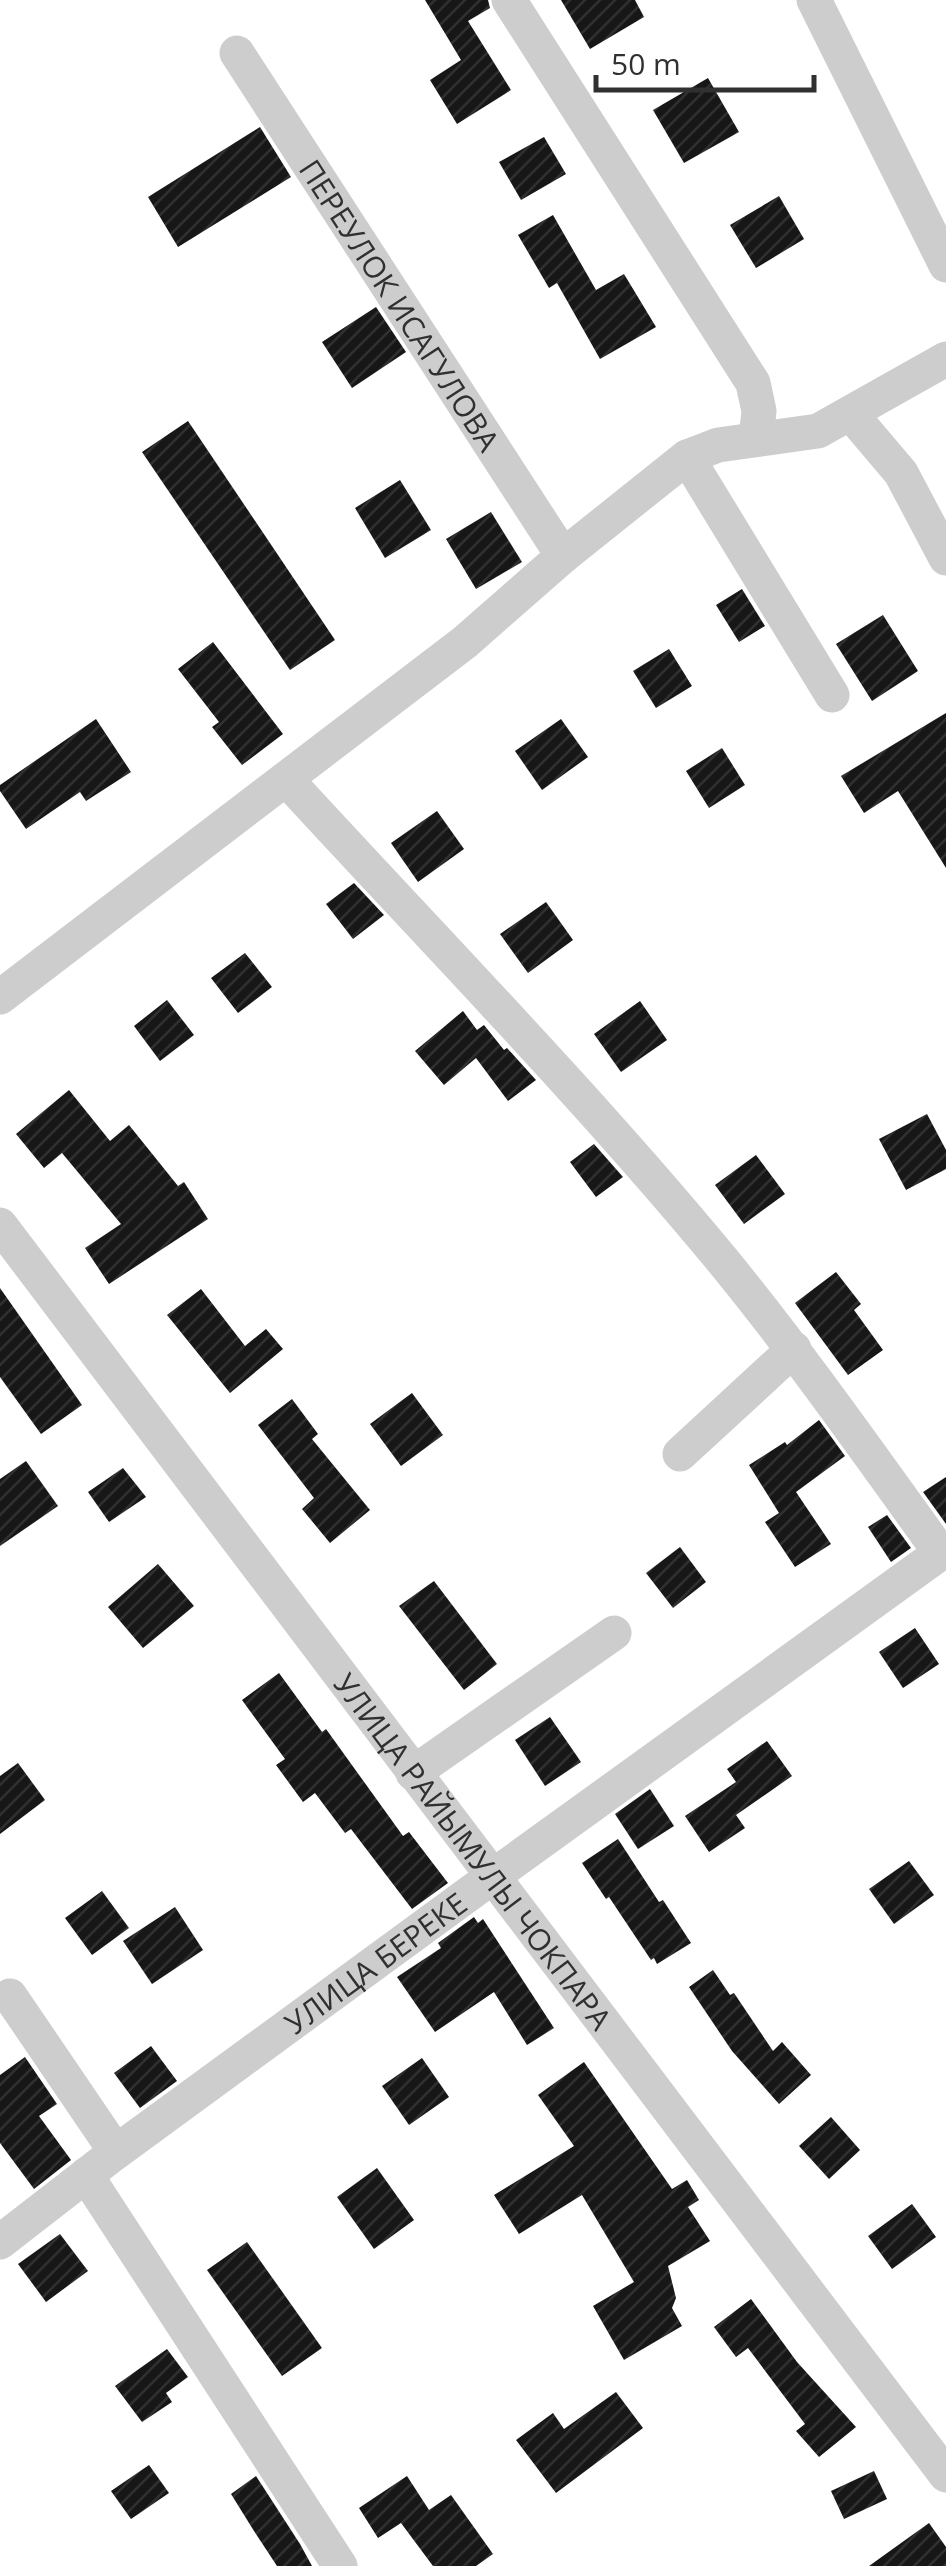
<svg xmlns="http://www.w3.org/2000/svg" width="946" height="2566" viewBox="0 0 946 2566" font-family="'Open Sans',sans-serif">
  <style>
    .building { fill: url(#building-hatch) }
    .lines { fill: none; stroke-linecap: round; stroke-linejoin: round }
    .minor { stroke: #cdcdcd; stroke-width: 35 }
    .labels { text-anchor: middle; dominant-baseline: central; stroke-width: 10; stroke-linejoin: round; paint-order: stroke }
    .street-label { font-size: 30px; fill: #303030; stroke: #fff }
  </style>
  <defs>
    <pattern id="building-hatch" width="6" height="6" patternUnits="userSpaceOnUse" patternTransform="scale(2.5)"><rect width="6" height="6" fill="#171717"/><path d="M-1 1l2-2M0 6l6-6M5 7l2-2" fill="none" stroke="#303030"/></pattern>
  </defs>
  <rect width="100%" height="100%" fill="#fff"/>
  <g class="building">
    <path d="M425,0H488L490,8L468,21L511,90L457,124L430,80L461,60Z"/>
    <path d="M561,0H635L644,17L590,49Z"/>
    <path d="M708,78L739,132L684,163L653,110Z"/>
    <path d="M260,127L291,177L178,247L148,197Z"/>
    <path d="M544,137L566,174L521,200L499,162Z"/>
    <path d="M779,196L804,239L756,268L730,225Z"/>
    <path d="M553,215L596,290L624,274L656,327L600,359L557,283L549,288L518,235Z"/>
    <path d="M376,307L406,352L352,388L322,342Z"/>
    <path d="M188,421L335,640L290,670L142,452Z"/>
    <path d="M400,480L431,530L385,558L355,508Z"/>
    <path d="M491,512L522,562L476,589L446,539Z"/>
    <path d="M742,589L765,626L739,642L716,605Z"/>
    <path d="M883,615L918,671L872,701L836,644Z"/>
    <path d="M213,642L283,734L242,765L212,727L219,722L178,669Z"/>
    <path d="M669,649L692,686L656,708L633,671Z"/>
    <path d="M946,713V868L898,791L864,813L841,776Z"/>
    <path d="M96,719L131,772L86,801L80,792L26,829L0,791V785Z"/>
    <path d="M561,719L588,757L542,790L515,751Z"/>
    <path d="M722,748L745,785L709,808L686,771Z"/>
    <path d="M437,811L464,849L418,882L391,843Z"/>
    <path d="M354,883L384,915L353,939L326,904Z"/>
    <path d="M546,902L573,940L528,973L500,934Z"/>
    <path d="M245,953L272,987L238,1013L211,978Z"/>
    <path d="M167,1000L194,1035L160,1061L134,1026Z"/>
    <path d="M640,1001L667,1040L621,1072L594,1034Z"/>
    <path d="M463,1011L477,1030L484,1025L504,1050L507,1048L536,1080L508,1101L476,1058L444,1085L415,1051Z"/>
    <path d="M69,1090L110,1141L129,1125L178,1186L184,1182L208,1219L109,1284L85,1248L121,1224L62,1153L44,1168L16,1134Z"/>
    <path d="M927,1114L946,1150V1169L906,1190L879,1139Z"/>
    <path d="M594,1144L623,1177L596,1197L570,1162Z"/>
    <path d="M756,1155L785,1194L744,1224L715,1185Z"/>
    <path d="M836,1272L861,1304L854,1310L883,1350L848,1375L795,1303Z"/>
    <path d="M0,1288L82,1405L41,1434L0,1377Z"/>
    <path d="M201,1289L245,1346L266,1329L283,1349L230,1393L167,1315Z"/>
    <path d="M412,1393L443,1435L401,1466L370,1424Z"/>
    <path d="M292,1399L318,1434L312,1439L370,1510L330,1543L302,1509L314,1498L258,1425Z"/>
    <path d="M819,1420L845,1456L796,1492L831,1544L795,1567L765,1522L779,1513L749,1465L785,1442L787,1445Z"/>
    <path d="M26,1461L58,1506L0,1546V1479Z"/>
    <path d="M123,1468L146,1497L109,1522L88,1492Z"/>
    <path d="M946,1477V1524L923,1492Z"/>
    <path d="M887,1515L911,1548L891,1562L868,1527Z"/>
    <path d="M680,1547L706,1582L673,1608L646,1573Z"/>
    <path d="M158,1564L194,1606L143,1648L108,1607Z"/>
    <path d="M434,1581L497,1664L464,1690L399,1606Z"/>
    <path d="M915,1628L939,1664L903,1688L879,1652Z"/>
    <path d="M279,1673L322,1732L326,1729L403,1836L409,1832L448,1883L412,1909L351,1829L345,1833L315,1793L303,1802L276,1765L285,1759L242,1700Z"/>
    <path d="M550,1717L581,1762L545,1786L515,1740Z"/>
    <path d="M767,1741L792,1776L736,1815L745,1828L709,1852L685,1816L736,1782L727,1769Z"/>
    <path d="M18,1763L45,1800L0,1834V1776Z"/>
    <path d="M650,1789L674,1826L638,1849L615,1814Z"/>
    <path d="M618,1839L659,1902L663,1900L691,1943L657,1964L654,1958L651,1960L609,1897L606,1899L582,1863Z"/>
    <path d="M909,1861L934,1895L894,1924L869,1889Z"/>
    <path d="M102,1891L129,1928L92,1955L65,1918Z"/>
    <path d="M175,1907L203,1950L152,1984L123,1941Z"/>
    <path d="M474,1917L478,1923L483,1919L554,2028L527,2045L494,1992L435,2032L397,1977L441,1948L438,1943Z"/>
    <path d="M713,1970L730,1995L734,1993L773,2051L782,2042L811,2075L779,2104L732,2051L689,1987Z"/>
    <path d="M151,2046L177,2081L140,2108L114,2073Z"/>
    <path d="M25,2057L57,2104L39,2116L71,2160L34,2189L0,2143V2075Z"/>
    <path d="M422,2058L449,2097L409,2125L382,2086Z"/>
    <path d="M584,2062L672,2189L687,2180L699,2200L688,2207L710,2241L668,2266L676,2298L672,2308L682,2326L624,2360L593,2306L634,2282L582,2195L519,2234L494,2195L574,2146L538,2095Z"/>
    <path d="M831,2117L860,2150L829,2179L799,2146Z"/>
    <path d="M377,2168L414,2220L374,2249L337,2197Z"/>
    <path d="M912,2204L936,2237L892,2269L868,2236Z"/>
    <path d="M60,2234L88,2271L46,2302L18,2264Z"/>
    <path d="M247,2242L322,2348L282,2376L207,2270Z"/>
    <path d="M751,2299L797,2362L856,2427L819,2457L796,2431L805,2424L748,2348L736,2357L714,2327Z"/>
    <path d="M167,2349L188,2377L166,2393L172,2402L142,2422L115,2386Z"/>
    <path d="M616,2392L643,2428L556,2493L516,2440L553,2413L564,2429Z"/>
    <path d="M149,2465L169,2493L131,2519L111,2491Z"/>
    <path d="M874,2471L887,2499L844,2519L831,2491Z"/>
    <path d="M256,2476L300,2544L312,2566H277L254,2531L231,2494Z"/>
    <path d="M407,2476L429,2510L451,2495L493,2554L476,2566H433L401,2523L378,2538L359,2508Z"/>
    <path d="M929,2523L946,2547V2566H869Z"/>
  </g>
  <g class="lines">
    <g class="minor">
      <path d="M509,0L753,383L759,411L756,439"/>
      <path d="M814,0L946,265"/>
      <path id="s1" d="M237,53L563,556"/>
      <path d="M851,414L901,473L946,558"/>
      <path d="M687,457L832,695"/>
      <path d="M286,779C432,938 585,1094 723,1261C800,1355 869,1454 940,1552"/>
      <path d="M0,997L465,642L563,556L687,457L718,445L818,431L946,359"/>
      <path id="s2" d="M0,1225L946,2475"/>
      <path d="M680,1454L794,1349"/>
      <path d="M413,1773L614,1633"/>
      <path d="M10,1996L116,2152"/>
      <path d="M86,2175L340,2566"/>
      <path id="s3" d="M0,2242L116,2152L492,1877L946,1549"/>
    </g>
  </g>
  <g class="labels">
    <g class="street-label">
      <text stroke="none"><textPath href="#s1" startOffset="300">ПЕРЕУЛОК ИСАГУЛОВА</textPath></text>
      <text stroke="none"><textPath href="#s2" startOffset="785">УЛИЦА РАЙЫМУЛЫ ЧОКПАРА</textPath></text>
      <text stroke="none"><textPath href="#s3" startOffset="468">УЛИЦА БЕРЕКЕ</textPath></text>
    </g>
  </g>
  <path d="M596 75v15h218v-15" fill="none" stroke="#303030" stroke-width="5"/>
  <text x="611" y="75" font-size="30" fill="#303030" stroke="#ffffff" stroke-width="8" paint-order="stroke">50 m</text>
</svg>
